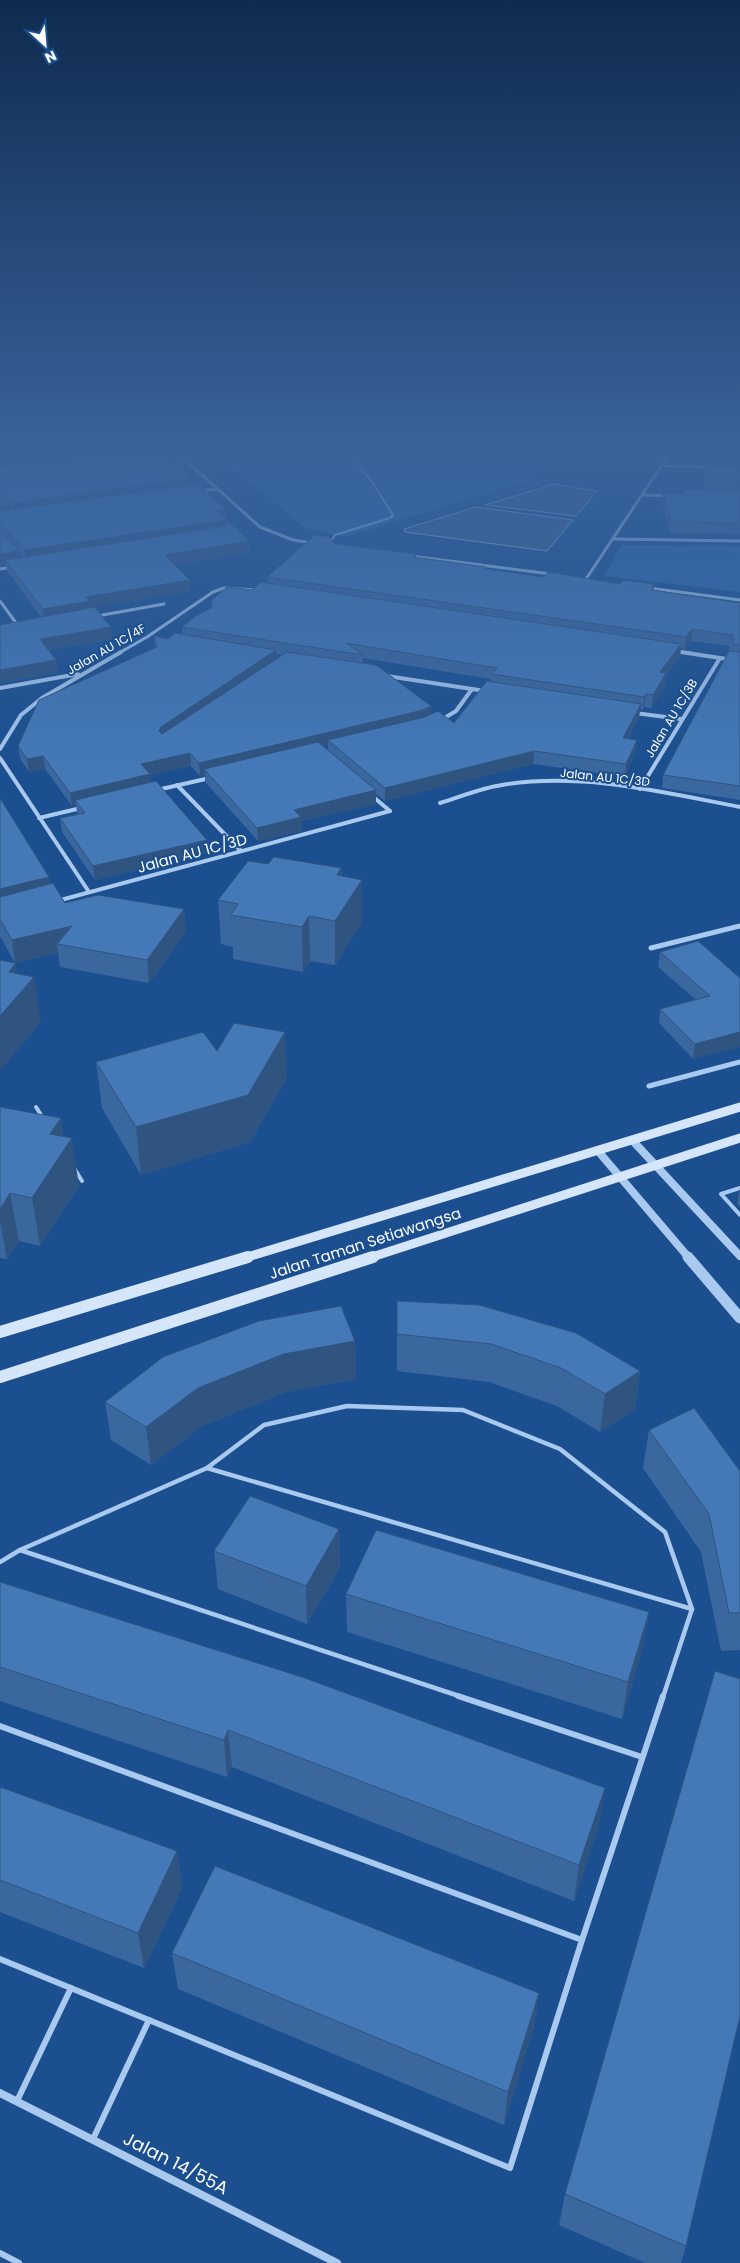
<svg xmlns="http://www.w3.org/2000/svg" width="740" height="2263" viewBox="0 0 740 2263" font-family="Poppins,sans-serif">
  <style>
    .green { fill: #2e69ad }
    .water { fill: #3c6290; stroke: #9cc4f0 }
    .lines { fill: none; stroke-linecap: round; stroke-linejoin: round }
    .service-far3 { stroke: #a9c9ee; stroke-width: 2 }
    .service-far2 { stroke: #a9c9ee; stroke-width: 4 }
    .service-far1 { stroke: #a9c9ee; stroke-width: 4.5 }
    .service { stroke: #a9c9ee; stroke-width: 6 }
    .minor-far3 { stroke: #a9c9ee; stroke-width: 3 }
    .minor-far2 { stroke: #a9c9ee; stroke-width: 4 }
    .minor-far1 { stroke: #a9c9ee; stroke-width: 5 }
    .minor { stroke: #a9c9ee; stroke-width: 8 }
    .tertiary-far1 { stroke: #a9c9ee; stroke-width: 8 }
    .tertiary { stroke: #a9c9ee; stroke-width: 11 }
    .secondary-far1 { stroke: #d6e6fa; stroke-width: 9 }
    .secondary { stroke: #d6e6fa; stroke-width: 12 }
    .wall { fill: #3a679d; fill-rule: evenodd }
    .shaded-wall { fill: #305480 }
    .building { fill: #4478b7; stroke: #305480 }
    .labels { text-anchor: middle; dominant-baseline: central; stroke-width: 4; stroke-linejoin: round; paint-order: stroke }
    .far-street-label { font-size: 12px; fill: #fff; stroke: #1b4f8f }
    .street-label { font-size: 15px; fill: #fff; stroke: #1b4f8f }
    .near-street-label { font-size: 18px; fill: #fff; stroke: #1b4f8f }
  </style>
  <rect width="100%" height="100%" fill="#1b4f8f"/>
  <g class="green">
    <path d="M210,448H511L535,479L344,537L305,528Z"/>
    <path d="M622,545L740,546V592L604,576Z"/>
  </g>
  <g class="water">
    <path d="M554,484L597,491L576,516L485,505Z"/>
    <path d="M476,507L573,520L547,551L405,532L404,529Z"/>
  </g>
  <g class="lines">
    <g class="service-far3">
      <path d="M181,456L214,452L367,448"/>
      <path d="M661,466L708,467"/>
      <path d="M329,544L335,535L390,518L393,515L373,483L356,462"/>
    </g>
    <g class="service-far2">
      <path d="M36,1107L43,1118"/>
      <path d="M74,1168L82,1181"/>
      <path d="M740,1188L721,1194L740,1215"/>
    </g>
    <g class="service-far1">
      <path d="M207,1468L692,1609"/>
      <path d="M20,1550L462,1697"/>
      <path d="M0,1562L20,1550L207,1468L264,1425L347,1406L463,1410L560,1449L665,1532L692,1609L663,1697"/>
    </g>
    <g class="service">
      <path d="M458,1696L642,1757"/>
      <path d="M0,1726L582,1940"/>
      <path d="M0,1959L510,2168L582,1940L663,1696"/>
      <path d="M17,2101L71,1988"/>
      <path d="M93,2139L149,2020"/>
      <path d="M0,2253L19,2263"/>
    </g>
    <g class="minor-far3">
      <path d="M172,448L260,527L293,540L313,543"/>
      <path d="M159,454L176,452"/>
      <path d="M198,491L216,489"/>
      <path d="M642,495L669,496"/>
      <path d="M613,539L740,541"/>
      <path d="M411,556L551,574"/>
      <path d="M0,569L12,567"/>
      <path d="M586,579L673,448"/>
      <path d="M649,588L740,600"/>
      <path d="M0,601L19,627"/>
      <path d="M97,616L164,604"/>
      <path d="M674,651L690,653"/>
      <path d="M119,653L147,637L213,592L224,588L257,590"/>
    </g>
    <g class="minor-far2">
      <path d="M681,652L740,661"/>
      <path d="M387,676L485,691"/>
      <path d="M0,688L78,674"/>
      <path d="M635,713L681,719"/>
      <path d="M441,720L456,711L472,689"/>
      <path d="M0,749L21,715L42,698L121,652"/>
      <path d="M0,758L89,892"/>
      <path d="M177,785L241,851"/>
      <path d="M640,789L720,658"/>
      <path d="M157,790L210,778"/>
      <path d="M371,795L390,811"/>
      <path d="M440,803C460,797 481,788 502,785C582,772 662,792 740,807"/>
      <path d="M39,818L81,808"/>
      <path d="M57,901L390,811"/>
    </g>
    <g class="minor-far1">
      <path d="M651,948L740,926"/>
      <path d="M649,1086L740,1062"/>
    </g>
    <path class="minor" d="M0,2093L337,2263"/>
    <g class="tertiary-far1">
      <path d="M632,1140L740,1256"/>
      <path d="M598,1151L689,1258"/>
    </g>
    <path class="tertiary" d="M688,1257L740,1318"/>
    <g class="secondary-far1">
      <path d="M244,1258L740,1107"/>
      <path d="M369,1258L740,1138"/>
    </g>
    <g class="secondary">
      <path d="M0,1332L248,1257"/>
      <path d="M0,1377L373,1257"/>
    </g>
  </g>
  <g class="wall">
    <path d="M0,448H131L132,451L192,478V485L225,509L227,525L249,541L250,553L175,564L191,591L95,607L112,639L49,650L58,672L0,683V625L41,617L7,571L6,565L0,566ZM2,497L11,509L8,510L7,504ZM19,552L23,557L19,558Z"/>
    <path d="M705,466L740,467V534L671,533L662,504L663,494H682L683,491L704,489V477Z"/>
    <path d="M335,544L416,554V558L486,567V569L544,577L620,584H654V590L740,603V800L662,788L663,775L731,651L729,650L730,646L691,641L685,649L681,648L680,656L666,675L665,685L651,708L644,707L643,710L640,709L639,717L628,739L637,740L635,753L625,777L533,764L385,801L376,794V804L301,821L302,831L258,841L205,782V775L200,776L191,766L150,775L151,782L207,840L208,853L95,880L62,832L60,818L78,814L77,813L76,805L72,806L45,769L29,772L20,759L18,746L155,648L154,636L168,639L182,634V627L211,608V601L252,590L268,583L267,577ZM276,654L282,655L276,659ZM363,658L491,679V682L454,723L431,714L363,663ZM328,745V750L323,746Z"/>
    <path d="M0,798L50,884L65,903L184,909L186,932L149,983L60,967L58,953L15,963L0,936Z"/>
    <path d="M268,864L341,868L342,876L362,923L335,965L310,961L303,972L233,959V947L221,944L218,900Z"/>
    <path d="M660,952L740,978L693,1059L659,1023L660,1009L696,1000L658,967Z"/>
    <path d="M217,1051L287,1078L250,1142L141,1175L102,1108L96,1062Z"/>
    <path d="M0,1107L64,1137L79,1186L40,1246L19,1241L7,1259L0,1258Z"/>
    <path d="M740,1187V1207L737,1204Z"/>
    <path d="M397,1301L640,1371L635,1409L600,1432L557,1406L489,1382L397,1371Z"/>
    <path d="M355,1341L356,1379L286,1392L202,1426L151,1465L111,1440L105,1402Z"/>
    <path d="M649,1430L740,1471V1650L721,1651L701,1552L643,1468Z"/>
    <path d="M339,1529L340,1567L307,1624L218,1589L214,1551Z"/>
    <path d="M0,1582L599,1825L574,1901L232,1767L227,1777L0,1701Z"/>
    <path d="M346,1594L649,1612L642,1650L622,1719L347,1632Z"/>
    <path d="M0,1787L177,1851L182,1888L144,1968L0,1912Z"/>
    <path d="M172,1953L539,1993L534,2027L504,2125L178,1989Z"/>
    <path d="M565,2194L686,2246L681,2263H645L559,2225Z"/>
  </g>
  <g class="shaded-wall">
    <path d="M102,448H131L132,455L94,460L93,449Z"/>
    <path d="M86,450L87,461L0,473V462Z"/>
    <path d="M192,478V489L15,514L13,503Z"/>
    <path d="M7,504L9,515L0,517V506Z"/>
    <path d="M225,509L227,531L27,561L25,550Z"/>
    <path d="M249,541L250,553L166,566L165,555Z"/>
    <path d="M19,551L20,562L5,560L6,565L0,566V554Z"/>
    <path d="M190,580L191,591L91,608L44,621L43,609L86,597Z"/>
    <path d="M111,627L112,639L42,651L40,639Z"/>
    <path d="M692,629L691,641L685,649L686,637Z"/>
    <path d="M681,644L680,656L666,675L665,685L651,708L653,695L660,672Z"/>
    <path d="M276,650L277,662L162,740L159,731L161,727Z"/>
    <path d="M56,660L58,672L0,683V670Z"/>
    <path d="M646,694L644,707L643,710L644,697Z"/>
    <path d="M641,704L639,717L621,751L623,738Z"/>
    <path d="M431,706V718L328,740V745L209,774L204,769L205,775L200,776L199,763Z"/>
    <path d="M637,740L635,753L625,777L626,764Z"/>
    <path d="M534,751L533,764L385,801V788Z"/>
    <path d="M190,753L191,766L150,775L151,787L75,800L76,805L72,806L70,793L141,764Z"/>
    <path d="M43,756L45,769L29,772L27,759Z"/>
    <path d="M376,790V804L301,821L302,831L258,841L257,828L294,810Z"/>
    <path d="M207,840L208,853L95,880L93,866Z"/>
    <path d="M341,868L342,910L362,880V923L335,965V921L337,875Z"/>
    <path d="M49,877L52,899L0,912V889Z"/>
    <path d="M184,909L186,932L149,983L147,960Z"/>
    <path d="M309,916L310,961L303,972L302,927Z"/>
    <path d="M72,926L57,944L58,953L15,963L12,940Z"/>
    <path d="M16,963L20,993L34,977L41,1022L0,1071V1016L9,972Z"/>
    <path d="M285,1032L287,1078L250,1142L141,1175L136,1127Z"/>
    <path d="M740,1032V1047L693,1059L695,1044Z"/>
    <path d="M61,1118L65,1148L72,1138L79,1186L40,1246L32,1198L50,1134Z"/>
    <path d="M10,1193L19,1241L7,1259L0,1221V1209Z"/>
    <path d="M355,1341L356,1379L286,1392L202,1426L151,1465L146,1427L198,1388L284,1354Z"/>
    <path d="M640,1371L635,1409L600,1432L605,1394Z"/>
    <path d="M339,1529L340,1567L307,1624L306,1586Z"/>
    <path d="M649,1612L642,1650L622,1719L628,1682Z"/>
    <path d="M228,1730L232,1767L227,1777L224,1740Z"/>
    <path d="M605,1788L599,1825L574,1901L579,1865Z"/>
    <path d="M177,1851L182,1888L144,1968L138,1933Z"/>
    <path d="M539,1993L534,2027L504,2125L508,2092Z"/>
  </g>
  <g class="building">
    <path d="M0,448H83L86,450L0,462Z"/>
    <path d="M157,448H160L192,478L13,503L0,486V467Z"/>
    <path d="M705,466L740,467V483L705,482Z"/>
    <path d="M198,484L225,509L216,510L226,520L25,550L0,522V511Z"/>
    <path d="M699,489L740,490V523L672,522L663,494H683V491Z"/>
    <path d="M0,495L7,504L0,506Z"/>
    <path d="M229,522L249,541L165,555L190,580L86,597L90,601L43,609L5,560L226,526Z"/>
    <path d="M0,530L19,551L0,554Z"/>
    <path d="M315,535L330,537L335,544L416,554L413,557L486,567L485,569L544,577L548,572L620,584L623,580L654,584L651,590L740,603V645L732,644L735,639L731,638L733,635L692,629L686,637L681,636L267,577Z"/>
    <path d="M261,582L681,644L660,672L666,673L653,695L646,694L644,697L492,674L497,668L346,643L363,655L182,627L194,617L213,607L211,601L227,587L252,590Z"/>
    <path d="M95,607L111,627L40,639L56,660L0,670V625Z"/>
    <path d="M175,633L276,650L161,727L159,731L162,734L287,652L376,665L431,706L423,710L199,763L190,753L141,764L150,774L70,793L43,756L27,759L18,746L39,700L157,647L154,636L168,639Z"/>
    <path d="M729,651L740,652V786L663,775Z"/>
    <path d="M487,681L641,704L623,738L637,740L626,764L534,751L385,788L328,740L425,717L438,711L454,723Z"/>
    <path d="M318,742L376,790L294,810L301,817L257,828L204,769Z"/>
    <path d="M156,781L207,840L93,866L60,818L85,813L75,800Z"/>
    <path d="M0,798L49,877L0,889Z"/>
    <path d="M274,857L341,868L337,875L362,880L335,921L309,916L302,927L231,915L238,904L218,900L248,861L268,864Z"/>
    <path d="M53,883L65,903L98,895L184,909L147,960L57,944L72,926L12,940L0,919V897Z"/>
    <path d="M698,941L740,978V1032L695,1044L660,1009L710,996L660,952Z"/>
    <path d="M0,960L16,963L9,972L34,977L0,1016Z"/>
    <path d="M234,1023L285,1032L248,1095L136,1127L96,1062L203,1032L217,1051Z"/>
    <path d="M0,1107L61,1118L50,1134L72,1138L32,1198L10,1193L0,1209Z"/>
    <path d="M397,1301L479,1305L576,1333L640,1371L605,1394L561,1368L491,1344L397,1334Z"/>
    <path d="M341,1306L355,1341L284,1354L198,1388L146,1427L105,1402L163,1357L259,1321Z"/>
    <path d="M694,1408L740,1471V1613H729L709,1514L649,1430Z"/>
    <path d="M250,1496L339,1529L306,1586L214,1551Z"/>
    <path d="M376,1530L649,1612L628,1682L346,1594Z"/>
    <path d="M0,1582L302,1677L605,1788L579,1865L228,1730L224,1740L0,1667Z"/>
    <path d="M715,1671L740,1679V2016L686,2246L565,2194Z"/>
    <path d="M0,1787L177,1851L138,1933L0,1880Z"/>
    <path d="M215,1866L539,1993L508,2092L172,1953Z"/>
  </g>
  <linearGradient id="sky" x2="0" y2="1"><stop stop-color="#0f2b4f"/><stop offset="0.59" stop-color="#39639b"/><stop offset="1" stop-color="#39639b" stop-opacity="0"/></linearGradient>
  <rect width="740" height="765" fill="url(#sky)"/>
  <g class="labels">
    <g class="far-street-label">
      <text transform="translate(106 649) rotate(-30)">Jalan AU 1C/4F</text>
      <text transform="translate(671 718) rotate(-59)">Jalan AU 1C/3B</text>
      <text transform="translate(605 777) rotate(6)">Jalan AU 1C/3D</text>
    </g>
    <g class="street-label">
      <text transform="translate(192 853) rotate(-15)">Jalan AU 1C/3D</text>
      <text transform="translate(365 1243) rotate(-18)">Jalan Taman Setiawangsa</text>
    </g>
    <g class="near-street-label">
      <text transform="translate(176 2163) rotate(27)">Jalan 14/55A</text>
    </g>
  </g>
  <g transform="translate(45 45) rotate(154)" stroke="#1b4f8f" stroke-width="4" paint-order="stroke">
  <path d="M0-4L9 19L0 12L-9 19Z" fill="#ffffff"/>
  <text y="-8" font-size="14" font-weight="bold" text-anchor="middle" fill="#ffffff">N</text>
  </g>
</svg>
